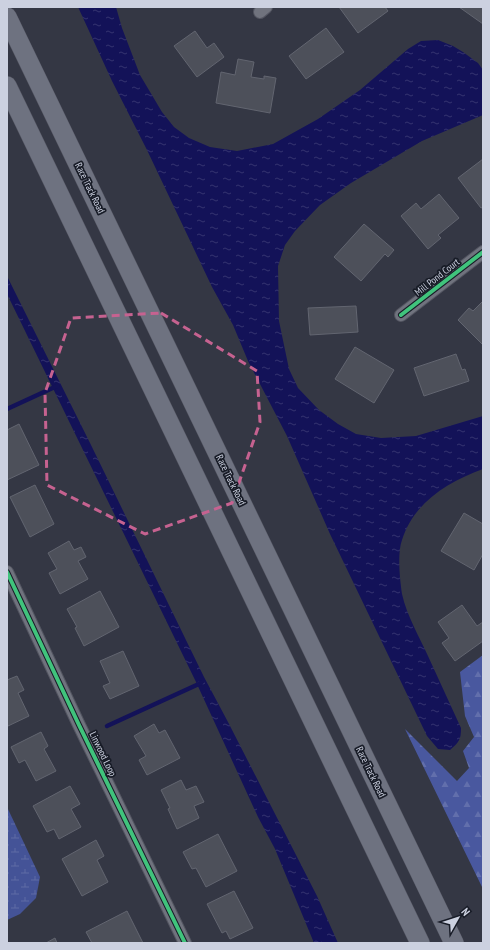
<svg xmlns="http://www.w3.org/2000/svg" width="490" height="950" viewBox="0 0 490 950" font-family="'PT Sans Narrow',sans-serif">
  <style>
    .forest { fill: url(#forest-firs) }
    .wetland { fill: url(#wetland-marsh) }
    .water { fill: url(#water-ripples) }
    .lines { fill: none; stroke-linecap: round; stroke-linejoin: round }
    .stream { stroke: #131258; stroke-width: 4.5 }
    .building { fill: #4d505a; stroke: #626570 }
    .street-casing { stroke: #535561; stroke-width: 14 }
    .primary-casing { stroke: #535561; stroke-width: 20 }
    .street { stroke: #70737e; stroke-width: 12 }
    .primary { stroke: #6e7280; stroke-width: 19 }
    .cycleway-casing { stroke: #181c27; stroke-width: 6 }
    .cycleway { stroke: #40c37c; stroke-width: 4 }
    .marked { fill: none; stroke: #c66290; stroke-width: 3; stroke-dasharray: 8 5; stroke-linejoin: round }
    .labels { text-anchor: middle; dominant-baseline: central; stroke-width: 3.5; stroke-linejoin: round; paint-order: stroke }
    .street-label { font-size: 10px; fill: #ccd1e0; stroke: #181c27 }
  </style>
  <defs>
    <pattern id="forest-firs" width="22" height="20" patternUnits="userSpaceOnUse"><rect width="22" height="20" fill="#49589f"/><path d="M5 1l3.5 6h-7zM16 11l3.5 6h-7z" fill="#626fac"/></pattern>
    <pattern id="wetland-marsh" width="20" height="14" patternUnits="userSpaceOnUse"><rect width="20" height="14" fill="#445397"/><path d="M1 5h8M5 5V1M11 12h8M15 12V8" fill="none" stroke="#5e6ba5"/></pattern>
    <pattern id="water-ripples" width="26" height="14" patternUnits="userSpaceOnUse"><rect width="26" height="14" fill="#131258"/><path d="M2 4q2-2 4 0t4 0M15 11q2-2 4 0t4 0" fill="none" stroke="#343370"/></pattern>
  </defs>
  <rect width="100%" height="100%" fill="#343744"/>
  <path class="forest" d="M483,655V889L405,729L457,781L469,768L463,751L474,737L465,716L460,672Z"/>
  <path class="wetland" d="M7,807L40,877L36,898L20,914L7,920Z"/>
  <g class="water">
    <path d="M78,7H116L122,28L140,75L162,112L174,127L189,138L210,147L237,151L273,144L318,119L360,90L408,49L421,41L438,40L453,46L463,52L478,63L483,70V115L422,141L351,183L320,205L295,231L285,245L278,266L279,321L289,369L298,388L319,410L338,424L356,434L381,438L416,436L483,416V469C448,482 414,502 402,540C397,554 400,580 402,594C407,616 419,636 428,656C439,680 450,704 461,728C461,740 459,742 450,750L438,749L427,736L330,534L287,436L248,361L233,325L212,287L147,150L112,81Z"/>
    <path d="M7,276L92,447L204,677L228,722L317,896L338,943H314L275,849L258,817L196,682L7,294Z"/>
  </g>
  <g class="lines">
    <g class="stream">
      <path d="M7,409L57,386"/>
      <path d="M107,726L201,683"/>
    </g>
  </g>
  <g class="building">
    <path d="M339,7H385L388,11L358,33Z"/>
    <path d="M459,7H483V24Z"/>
    <path d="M326,28L344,52L306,79L289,56Z"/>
    <path d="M195,31L207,48L214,43L224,57L197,77L174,46Z"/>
    <path d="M238,59L254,62L251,77L264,79V76L276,78L270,113L216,103L221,72L235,75Z"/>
    <path d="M483,159V207L481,208L458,178Z"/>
    <path d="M439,194L459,218L438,235L441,238L428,249L401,216L416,203L421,209Z"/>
    <path d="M364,224L394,250L388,257L385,254L361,281L334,257Z"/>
    <path d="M483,301V345L458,320L469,308L473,311Z"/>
    <path d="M356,306L358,332L310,335L308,308Z"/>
    <path d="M355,347L394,370L374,403L335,379Z"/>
    <path d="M456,354L462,370L465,369L469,381L424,396L414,368Z"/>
    <path d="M19,424L39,465L7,480V430Z"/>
    <path d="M35,485L54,524L30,537L10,497Z"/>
    <path d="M464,513L483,524V554L474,570L441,551Z"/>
    <path d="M69,541L74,550L81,547L86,557L78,561L88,579L60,594L49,573L57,569L48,553Z"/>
    <path d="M100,591L119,627L84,646L75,628L77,627L67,609Z"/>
    <path d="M462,605L477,626L483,622V641L455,661L442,643L449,638L438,622Z"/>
    <path d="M123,651L139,686L110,699L103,686L110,683L100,661Z"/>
    <path d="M17,676L24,690L18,693L29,716L8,726L7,724V680Z"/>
    <path d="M154,724L159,733L165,730L180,758L147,775L139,760L146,756L134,736Z"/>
    <path d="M41,732L48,746L44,749L56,771L36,781L25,760L19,763L11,747Z"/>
    <path d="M181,780L186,790L196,786L204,802L194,806L199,818L177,829L168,809L170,808L161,790Z"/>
    <path d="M70,786L80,804L71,809L81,827L59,839L54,829L47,832L33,806Z"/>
    <path d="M218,834L237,871L206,887L196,868L192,869L183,852Z"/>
    <path d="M96,840L104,856L97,860L108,882L82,896L62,859Z"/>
    <path d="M234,891L253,928L230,939L226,931L222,933L207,904Z"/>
    <path d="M127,911L143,943H92L86,932Z"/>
    <path d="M55,938L57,943H46Z"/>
  </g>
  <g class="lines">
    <g class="street-casing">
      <g id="street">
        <path d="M260,12L266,7"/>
        <path d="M401,315L483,252"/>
        <path d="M7,572L79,725L185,943"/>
      </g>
    </g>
    <g class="primary-casing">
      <g id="primary">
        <path d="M7,17L454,943"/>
        <path d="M7,86L420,943"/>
      </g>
    </g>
    <use href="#street" class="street"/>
    <use href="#primary" class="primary"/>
    <g class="cycleway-casing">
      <g id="cycleway">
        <path d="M401,315L483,252"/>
        <path d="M7,572L79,725L185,943"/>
      </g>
    </g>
    <use href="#cycleway" class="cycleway"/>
  </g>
  <path class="marked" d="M161,313L257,371L260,422L232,503L145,534L47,485L45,393L71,318Z"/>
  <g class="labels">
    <g class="street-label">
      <text transform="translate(90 188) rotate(64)">Race Track Road</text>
      <text transform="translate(437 277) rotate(-38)">Mill Pond Court</text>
      <text transform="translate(231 480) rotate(64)">Race Track Road</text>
      <text transform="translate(103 754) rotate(64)">Linwood Loop</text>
      <text transform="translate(371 772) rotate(64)">Race Track Road</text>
    </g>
  </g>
  <rect width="490" height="950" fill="none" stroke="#ccd1e0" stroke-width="16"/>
  <g transform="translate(458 918) rotate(51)" stroke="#181c27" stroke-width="3" paint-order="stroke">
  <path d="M0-3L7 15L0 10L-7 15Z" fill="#ccd1e0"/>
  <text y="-6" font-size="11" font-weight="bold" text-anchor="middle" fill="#ccd1e0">N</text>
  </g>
</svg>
